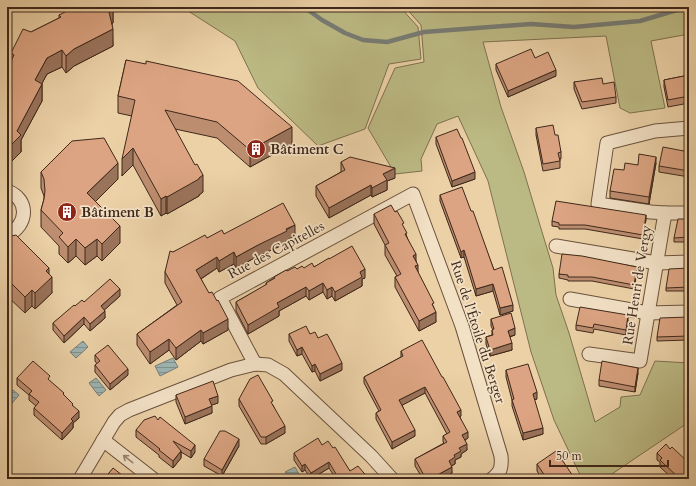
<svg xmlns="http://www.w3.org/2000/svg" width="696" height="486" viewBox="0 0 696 486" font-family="Cardo,serif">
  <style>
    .green { fill: #bcba84; stroke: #7e714f }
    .water { fill: url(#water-rules); stroke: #777c75 }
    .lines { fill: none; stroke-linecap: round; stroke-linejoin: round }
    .stream { stroke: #777c75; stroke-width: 4.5 }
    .minor-casing { stroke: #6a523d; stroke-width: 15 }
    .minor { stroke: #f3e1c6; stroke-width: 13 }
    .wall { fill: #bd8d70; stroke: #3f281a }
    .shaded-wall { fill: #9a735b; stroke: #3f281a }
    .building { fill: #dca482; stroke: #3f281a }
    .oneway { stroke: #998470 }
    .labels { text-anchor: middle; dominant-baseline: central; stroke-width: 3.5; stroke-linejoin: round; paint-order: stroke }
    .poi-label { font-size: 14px; font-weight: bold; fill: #3f281a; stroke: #f3e1c6; text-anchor: start }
    .street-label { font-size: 14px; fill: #3f281a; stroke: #f3e1c6 }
  </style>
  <defs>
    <pattern id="water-rules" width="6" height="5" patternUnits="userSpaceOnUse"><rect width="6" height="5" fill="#9db4b2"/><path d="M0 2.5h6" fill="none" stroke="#819290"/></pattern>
  </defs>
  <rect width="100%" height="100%" fill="#ecd1a7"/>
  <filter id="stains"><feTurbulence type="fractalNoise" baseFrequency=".005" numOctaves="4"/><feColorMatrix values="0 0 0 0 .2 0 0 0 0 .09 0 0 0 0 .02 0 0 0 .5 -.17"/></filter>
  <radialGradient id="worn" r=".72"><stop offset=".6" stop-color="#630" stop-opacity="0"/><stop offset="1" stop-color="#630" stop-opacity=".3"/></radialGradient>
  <g class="green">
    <path d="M182,7H400L418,27L421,59L389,64L365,129L318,146L258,88L235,41Z"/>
    <path d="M405,7H689V34L651,41L665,108L630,113L620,108L606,36L483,42L501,107L524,172L539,222L553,268L556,295L569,333L595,422L620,407L621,397L640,395L655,361L689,363V422L609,476L599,479H582L554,420L531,352L488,181L458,116L437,124L421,159L422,171L395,174L368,128L395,68L424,62L421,25Z"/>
  </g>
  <g class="water">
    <path d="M83,341L88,347L76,358L70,352Z"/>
    <path d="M173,358L178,367L160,376L155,366Z"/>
    <path d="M96,378L106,390L99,396L89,383Z"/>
    <path d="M13,390L19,395L8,408L7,407V396Z"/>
    <path d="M295,467L302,479H290L285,472Z"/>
  </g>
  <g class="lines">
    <path class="stream" d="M304,7L322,20L345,33L363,40L387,42L424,32L531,24L574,27L640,21L687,7"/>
    <g class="minor-casing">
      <g id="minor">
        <path d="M7,191C30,199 28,226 7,235"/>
        <path d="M665,213H689"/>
        <path d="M556,246L657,263L689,262"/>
        <path d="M570,299L648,313L689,312"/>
        <path d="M589,354L640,361L665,213L651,212L598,204L607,143L655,131L689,128"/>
        <path d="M255,364L220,298L413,194L462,326L501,456C502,467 501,472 492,479"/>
        <path d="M103,440L153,479"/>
        <path d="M80,479L114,422L120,415L129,410L231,370L255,364L268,365L284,374L371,456L392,479"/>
      </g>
    </g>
    <use href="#minor" class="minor"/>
  </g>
  <g class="wall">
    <path d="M113,7V23H112L113,46L74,66L66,73L62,67L47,74L42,83V101L21,140V152L11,60V53L31,32L59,18V15Z"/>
    <path d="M535,58L556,76L508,97L496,70V64Z"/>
    <path d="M126,60L292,144L250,167L217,138L175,129L203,192L199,195V196L167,214L166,213L161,216L133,165L122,176L132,116L118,113V96Z"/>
    <path d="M689,75V103L668,107L664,87V80Z"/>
    <path d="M574,82L603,84L616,97V103L582,109L574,89Z"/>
    <path d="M536,128L555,135L561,152V159H560V168L543,171L536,135Z"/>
    <path d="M436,137L475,179L452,187L436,144Z"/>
    <path d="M689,152V177L659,172V166Z"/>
    <path d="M341,162L395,178L387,181V190L372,197L371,195L329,218L316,196V186L341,172Z"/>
    <path d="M656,163L649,204L610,198V191L624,170L638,165Z"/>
    <path d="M41,172L118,179L95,202L120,243L102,261L97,256L85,265L76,256L68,263L59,254V246L41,227V210L44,199V196L41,188Z"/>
    <path d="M440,195L471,211L494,270L513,311L500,315L493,291L476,296L464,257L461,258L440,201Z"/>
    <path d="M374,214L404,228L407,237L416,261L418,273L434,308L436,322L419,331L395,287V277L397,276L385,255V245L374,224Z"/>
    <path d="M646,219L643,239L585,229H559V227L552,226V221Z"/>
    <path d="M689,219V242H674V238Z"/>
    <path d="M224,234L295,236L287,240V243L258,256L236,268L234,264L219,272L217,268L201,279L228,330L203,344L201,341L176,360L169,350L150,364L137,345V334L177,305L165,283V272L173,252L207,238Z"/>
    <path d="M7,237L49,274L52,293L35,309L32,306L25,313L7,296Z"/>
    <path d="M329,259L365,278L362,279V286L335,301L332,296L327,299L323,292L309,300L306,296L279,311V316L248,334L236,311V302L266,285V283L274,278V277L287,271L314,267Z"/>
    <path d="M689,268V291H666V288Z"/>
    <path d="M637,271L634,289L592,281H568V280L559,278V274Z"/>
    <path d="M120,296L104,310L105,318L90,331L84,324L64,343L53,330V323L75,306L84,302Z"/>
    <path d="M689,317V340L657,341V337Z"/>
    <path d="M491,319L515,335L510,337L512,350L490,356L486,344V337L492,335V330H493L491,326Z"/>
    <path d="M628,320L626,335L594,329L593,333L576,330V325Z"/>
    <path d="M289,334H310L318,338L342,370L320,381L315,371L312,372L302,354L297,356L289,341Z"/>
    <path d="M401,351L461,416L460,417L468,438L465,440L467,450L461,454V457L455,460V464L451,466L452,473L442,479H423L415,466V459L444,443L443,442V436L447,434L425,393L402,405L415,436L392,449L376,419V413L379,411L364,383V377L401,357Z"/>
    <path d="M95,355L128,375L110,390L95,372V365L97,364L95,361Z"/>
    <path d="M506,370L537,399L534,400L543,434L523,440L512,406V400L506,377Z"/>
    <path d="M638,373L635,392L599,386V380Z"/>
    <path d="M17,378L50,381L64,395L73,406L79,418L73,423V428L62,440L34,415V408L36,406L29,400V395L17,385Z"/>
    <path d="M176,395L218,403L211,405L212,413L185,424L176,402Z"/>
    <path d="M239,399L273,405L285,433L266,444H261L239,406Z"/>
    <path d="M158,420L195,452L191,458L181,452V458L173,468L159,457V455L136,437V430Z"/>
    <path d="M322,445L333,448L350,471L369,479H336L329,468L311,479L305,470L302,472L294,460V453Z"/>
    <path d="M239,446L222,476L204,466V459Z"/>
    <path d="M670,449L689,479H673L660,467V462L657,460V453Z"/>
    <path d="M537,464L575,479H542L537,471Z"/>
  </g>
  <g class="shaded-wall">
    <path d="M7,7H22L7,12Z"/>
    <path d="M110,7H113V23L108,25V8Z"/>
    <path d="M113,29V46L74,66L66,73V56L74,49Z"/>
    <path d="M62,50V67L47,74L35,97V80L47,58Z"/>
    <path d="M556,70V76L508,97V91Z"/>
    <path d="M42,84V101L21,140V152L7,166V149L17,131Z"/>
    <path d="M292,127V144L250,167V150Z"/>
    <path d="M133,148V165L122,176V159Z"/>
    <path d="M656,157V163L649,204V197Z"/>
    <path d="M118,163V179L87,210V193Z"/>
    <path d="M395,168V178L387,181V190L372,197V188L383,174Z"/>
    <path d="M475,172V179L452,187V181Z"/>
    <path d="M203,175V192L199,195V196L167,214V197Z"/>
    <path d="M371,185V195L329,218V208Z"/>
    <path d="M166,196V213L161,216V199Z"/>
    <path d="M646,215V219L643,239V235Z"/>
    <path d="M295,225V236L287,240V243L258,256L236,268V257Z"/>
    <path d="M120,226V243L102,261V244Z"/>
    <path d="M76,239V256L68,263V247Z"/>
    <path d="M97,239V256L85,265V248Z"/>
    <path d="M464,250V257L461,258V252Z"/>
    <path d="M234,252V264L219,272V261Z"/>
    <path d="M416,254V264L413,256Z"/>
    <path d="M217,257V268L196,282V270Z"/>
    <path d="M418,265V275L415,266Z"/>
    <path d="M637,267V271L634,289V285Z"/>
    <path d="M49,268V280L52,277V293L35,309V293L46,271Z"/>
    <path d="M365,269V278L362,279V286L335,301V292L360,272Z"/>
    <path d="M323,283V292L309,300V291Z"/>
    <path d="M493,284V291L476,296V289Z"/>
    <path d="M306,287V296L279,311V316L248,334V325L277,303Z"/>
    <path d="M332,287V296L327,299V290Z"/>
    <path d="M120,289V296L101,313V306Z"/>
    <path d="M32,290V306L25,313V297Z"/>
    <path d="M513,305V311L500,315V308Z"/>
    <path d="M105,311V318L90,331V324Z"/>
    <path d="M436,312V322L419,331V321Z"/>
    <path d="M628,315V320L626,335V330Z"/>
    <path d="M84,317V324L64,343V336Z"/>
    <path d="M228,319V330L203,344V333Z"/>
    <path d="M515,328V335L508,337V331Z"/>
    <path d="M201,330V341L176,360V348Z"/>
    <path d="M169,339V350L150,364V352Z"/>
    <path d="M512,343V350L490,356V350Z"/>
    <path d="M302,347V354L297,356V350Z"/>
    <path d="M342,363V370L320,381V374Z"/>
    <path d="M315,364V371L312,372V366Z"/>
    <path d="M638,368V373L635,392V387Z"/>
    <path d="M128,369V375L110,390V384Z"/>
    <path d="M425,387V393L399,407V400Z"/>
    <path d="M537,392V399L533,400V394Z"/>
    <path d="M218,396V403L209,406V399Z"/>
    <path d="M212,406V413L185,424V417Z"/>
    <path d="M461,410V416L457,418V412Z"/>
    <path d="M79,411V418L73,423V428L62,440V433L71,419Z"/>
    <path d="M285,426V433L266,444V437Z"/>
    <path d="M543,428V434L523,440V433Z"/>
    <path d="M415,430V436L392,449V442Z"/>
    <path d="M468,432V438L462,442V435Z"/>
    <path d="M239,439V446L222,476V470Z"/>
    <path d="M467,444V450L461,454V457L455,460V464L449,467V461L454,455L459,448Z"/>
    <path d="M195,445V452L191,458V451Z"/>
    <path d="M181,451V458L173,468V461Z"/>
    <path d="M329,462V468L311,479V473Z"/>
    <path d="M305,464V470L302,472V466Z"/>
    <path d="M452,467V473L442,479H430Z"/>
  </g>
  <g class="building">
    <path d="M75,7H110L108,8L113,29L74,49L66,56L62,50L47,58L35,80L42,84L17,131L21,135L7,149V69L14,55L11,53L23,29L31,32L61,17L59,15Z"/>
    <path d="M531,49L535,58L548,52L556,70L508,91L496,64Z"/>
    <path d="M126,60L146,64V61L238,81L292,127L250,150L217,122L165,110L195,165L197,164L203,175L199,178V179L167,197L166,196L161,199L133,148L122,159L135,100L118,96Z"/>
    <path d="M689,75V96L668,100L664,80Z"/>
    <path d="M602,78L603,84L614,82L616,97L582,102L574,82Z"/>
    <path d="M553,125L555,135H558L561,152L558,153L560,161L543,164L536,128Z"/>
    <path d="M457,129L461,138H462L475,172L452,181L436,137Z"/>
    <path d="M104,138L118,163L87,193L120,226L102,244L97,239L85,248L76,239L68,247L59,237L63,233L41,210L44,199L45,191L44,179L41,172L72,141Z"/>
    <path d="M663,147L689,152V171L659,166Z"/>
    <path d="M639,154L656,157L649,197L610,191L614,169L624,170L625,163L638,165Z"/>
    <path d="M350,157L395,168L383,174L387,180L372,188L371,185L329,208L316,186L345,170L341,162Z"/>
    <path d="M462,187L471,211H473L494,270L502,267L513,305L500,308L493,284L476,289L464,250L461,252L440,195Z"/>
    <path d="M556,201L646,215L643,235L585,225H559V223L552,221Z"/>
    <path d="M283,203L295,225L286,229L287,231L258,245L236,257L234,252L219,261L217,257L196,270L209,293L212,292L217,301L218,300L228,319L203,333L201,330L176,348L169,339L150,352L137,334L182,302L165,272L170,251L173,252L205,235L207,238L222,230L224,234Z"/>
    <path d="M391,205L395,212L397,211L404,223L402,224L407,233L405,234L416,254L413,256L418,265L415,266L434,303L432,304L436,312L419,321L395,277L401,274L385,245L389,243L374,214Z"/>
    <path d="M678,219H689V237L674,238Z"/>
    <path d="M16,235L49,268L46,271L52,277L35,293L32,290L25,297L7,279V237Z"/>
    <path d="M352,246L365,269L360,272L362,277L335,292L332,287L327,290L323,283L309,291L306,287L277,303L279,307L248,325L236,302L267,284L266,283L275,278L274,277L286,270L287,271L295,267L297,269L302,266L304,268L312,263L314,267L329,258V259Z"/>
    <path d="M562,254L582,256L637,267L634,285L592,277H568V275L559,274Z"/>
    <path d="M689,268V287L666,288L669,269Z"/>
    <path d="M110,279L120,289L101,306L105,311L90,324L84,317L64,336L53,323L74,305L75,306L82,300L84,302Z"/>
    <path d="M580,307L628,315L626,330L594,324L593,328L576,325Z"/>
    <path d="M511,313L515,328L508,331L512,343L490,350L486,337L493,335L492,330L494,329L491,319Z"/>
    <path d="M689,317V336L657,337L660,318Z"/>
    <path d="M306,326L310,334L315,332L318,338L327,334L331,341L342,363L320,374L315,364L312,366L302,347L297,350L289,334Z"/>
    <path d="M422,340L442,377H443L461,410L457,412L468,432L462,435L467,444L459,448L461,451L454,455L455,457L449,461L452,467L430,479H426L415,459L447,442L443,436L450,432L425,387L399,400L415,430L392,442L376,413L381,410L364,377L403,356L401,351Z"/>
    <path d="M108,345L128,369L110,384L95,365L100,361L95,355Z"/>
    <path d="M33,361L50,376L48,379L64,393L63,394L73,404L72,405L79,411L71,419L73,421L62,433L34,408L39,402L29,394L32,391L17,378Z"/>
    <path d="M602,361L638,368L635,387L599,380Z"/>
    <path d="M528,364L537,392L533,394L543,428L523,433L512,400L514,399L506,370Z"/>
    <path d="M258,375L273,401L271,402L285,426L266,437H261L239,399L250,379Z"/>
    <path d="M213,381L218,396L209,399L212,406L185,417L176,395Z"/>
    <path d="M155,416L158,420L160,417L195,445L191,451L173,441L181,451L173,461L159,450L160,449L136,430L144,420Z"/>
    <path d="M220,431H225L239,439L222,470L204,459Z"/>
    <path d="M318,438L322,445L328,441L333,448L335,447L350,471L358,466L369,479H339L329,462L311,473L305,464L302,466L294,453Z"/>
    <path d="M666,444L670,449L672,447L689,463V479H680L660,460L662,458L657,453Z"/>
    <path d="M556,451L575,479H547L537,464Z"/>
    <path d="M113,468L127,479H104Z"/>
  </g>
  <defs><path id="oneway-shaft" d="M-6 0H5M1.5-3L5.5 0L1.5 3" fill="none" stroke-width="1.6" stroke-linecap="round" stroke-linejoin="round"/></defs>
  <use class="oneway" href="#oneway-shaft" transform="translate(128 459) rotate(-142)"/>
  <defs>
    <g id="building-disc" transform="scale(1)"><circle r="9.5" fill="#8f2418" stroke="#f3e1c6"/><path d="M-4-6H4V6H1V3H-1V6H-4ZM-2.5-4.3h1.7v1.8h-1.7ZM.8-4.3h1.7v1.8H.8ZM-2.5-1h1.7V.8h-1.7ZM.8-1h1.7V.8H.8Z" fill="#fff"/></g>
  </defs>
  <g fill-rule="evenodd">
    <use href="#building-disc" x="256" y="149"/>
    <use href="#building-disc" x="67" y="212"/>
  </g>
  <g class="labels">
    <g class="poi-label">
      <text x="270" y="149">Bâtiment C</text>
      <text x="81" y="212">Bâtiment B</text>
    </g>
    <g class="street-label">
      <text transform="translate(276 250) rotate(-28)">Rue des Capitelles</text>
      <text transform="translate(637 285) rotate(-81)">Rue Henri de Vergy</text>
      <text transform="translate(478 332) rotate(72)">Rue de l'Étoile du Berger</text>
    </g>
  </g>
  <rect width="696" height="486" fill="none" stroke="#ecd1a7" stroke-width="24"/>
  <rect x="8" y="8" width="680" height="470" fill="none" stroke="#3f281a" stroke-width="2"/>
  <rect x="12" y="12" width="672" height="462" fill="none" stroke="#3f281a"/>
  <path d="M550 460v6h118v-6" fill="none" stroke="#3f281a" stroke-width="2"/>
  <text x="556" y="460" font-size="12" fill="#3f281a" stroke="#f3e1c6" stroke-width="3" paint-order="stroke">50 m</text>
  <rect width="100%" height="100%" filter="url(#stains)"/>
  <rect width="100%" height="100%" fill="url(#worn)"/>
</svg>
